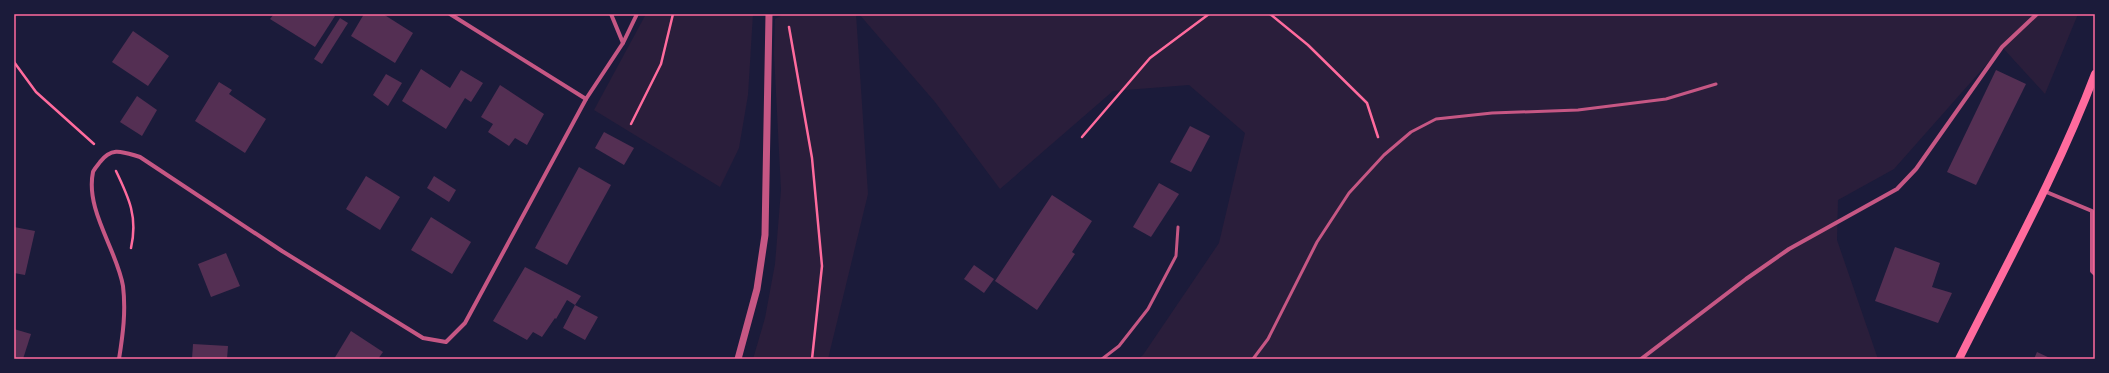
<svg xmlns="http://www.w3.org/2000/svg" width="2109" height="373" viewBox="0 0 2109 373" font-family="'Space Grotesk',sans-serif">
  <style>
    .green { fill: #2a1e3b }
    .building { fill: #542f53 }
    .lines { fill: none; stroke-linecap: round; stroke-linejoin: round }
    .path { stroke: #ff6b9d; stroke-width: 2.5 }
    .service { stroke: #c65784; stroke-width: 3 }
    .minor { stroke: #c65784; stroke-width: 4 }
    .tertiary { stroke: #c65784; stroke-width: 7 }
    .secondary { stroke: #ff6b9d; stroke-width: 8 }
    .neatline { fill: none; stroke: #ff6b9d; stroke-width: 1.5 }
  </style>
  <rect width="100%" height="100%" fill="#1b1b3a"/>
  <g class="green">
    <path d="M646,14H753L748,95L739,148L720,187L594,110Z"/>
    <path d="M784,14H856L868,194L828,359H753L765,318L775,264L781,190L774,54L775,19Z"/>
    <path d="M859,14H2078L2045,94L2002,47L1894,169L1838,200L1837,240L1878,359H1138L1143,355L1219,243L1245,133L1189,85L1113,91L1000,189L935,102Z"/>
  </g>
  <g class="building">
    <path d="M274,14H332L335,16L315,47L270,19Z"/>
    <path d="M364,14H383L413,33L395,63L351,36Z"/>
    <path d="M340,18L348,23L322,64L314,59Z"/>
    <path d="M133,31L169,56L148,86L112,62Z"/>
    <path d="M421,69L450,88L461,70L483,83L471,102L465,98L446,129L402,101Z"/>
    <path d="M1996,70L2026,84L1976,185L1947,172Z"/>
    <path d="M386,74L402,83L388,106L373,95Z"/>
    <path d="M219,82L232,90L229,94L266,119L245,153L195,121Z"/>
    <path d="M500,85L544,114L527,145L515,138L509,146L488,132L493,124L481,117Z"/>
    <path d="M137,96L157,110L142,136L120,122Z"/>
    <path d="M1190,126L1210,136L1191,172L1170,162Z"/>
    <path d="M604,132L634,148L624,165L595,148Z"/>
    <path d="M579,167L611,185L567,265L535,248Z"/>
    <path d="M366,176L400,197L380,230L346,209Z"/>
    <path d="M434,176L456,190L449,202L427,188Z"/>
    <path d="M1159,183L1179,194L1151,237L1133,227Z"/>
    <path d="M1052,195L1092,221L1072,252L1075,254L1037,310L995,281Z"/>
    <path d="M431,217L471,242L452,274L411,250Z"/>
    <path d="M14,227L35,231L25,275L14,273Z"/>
    <path d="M1895,247L1940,263L1932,287L1952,293L1938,323L1875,301Z"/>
    <path d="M226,253L240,286L211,297L198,264Z"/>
    <path d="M974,265L994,279L984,293L964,279Z"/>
    <path d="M525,267L581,296L575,305L598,317L585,340L563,328L575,305L567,300L556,319L555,318L542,337L533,332L527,340L493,321Z"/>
    <path d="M14,329L31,334L23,359H14Z"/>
    <path d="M351,331L383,352L378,359H334Z"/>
    <path d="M193,344L228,346L227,359H192Z"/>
    <path d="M2037,352L2052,359H2034Z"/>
  </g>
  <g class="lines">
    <g class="path">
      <path d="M1270,14L1308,45L1367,103L1378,137"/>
      <path d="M789,27L812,158L822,266L812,359"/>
      <path d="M14,62L36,92L94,144"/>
      <path d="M631,124L661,64L673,14"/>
      <path d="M1082,137L1150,58L1209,14"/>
      <path d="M116,171C129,198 138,217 131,248"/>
    </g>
    <g class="service">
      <path d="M1102,359L1119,346L1148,309L1176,256L1178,227"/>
      <path d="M1253,359L1268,339L1317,242L1349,193L1384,155L1411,132L1436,119L1492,113L1578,110L1666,99L1716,84"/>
    </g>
    <g class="minor">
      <path d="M450,14L586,99"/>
      <path d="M611,14L623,43"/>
      <path d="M2044,191L2092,211V271L2095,274"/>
      <path d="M119,359C123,334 126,311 123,286C117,250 85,210 93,172C94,169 98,165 100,162C112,146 123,152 140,157L282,251L423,338L446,342L465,323L586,99L623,43L637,14"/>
      <path d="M1641,359L1746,279L1789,249L1897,189L1916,169L2002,47L2037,14"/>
    </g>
    <path class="tertiary" d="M738,359L757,289L765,235L769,14"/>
    <path class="secondary" d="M1959,359C2006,265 2058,172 2095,74"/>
  </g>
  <rect width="2109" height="373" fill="none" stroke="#1b1b3a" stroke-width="30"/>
  <rect x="15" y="15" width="2079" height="343" class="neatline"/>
</svg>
